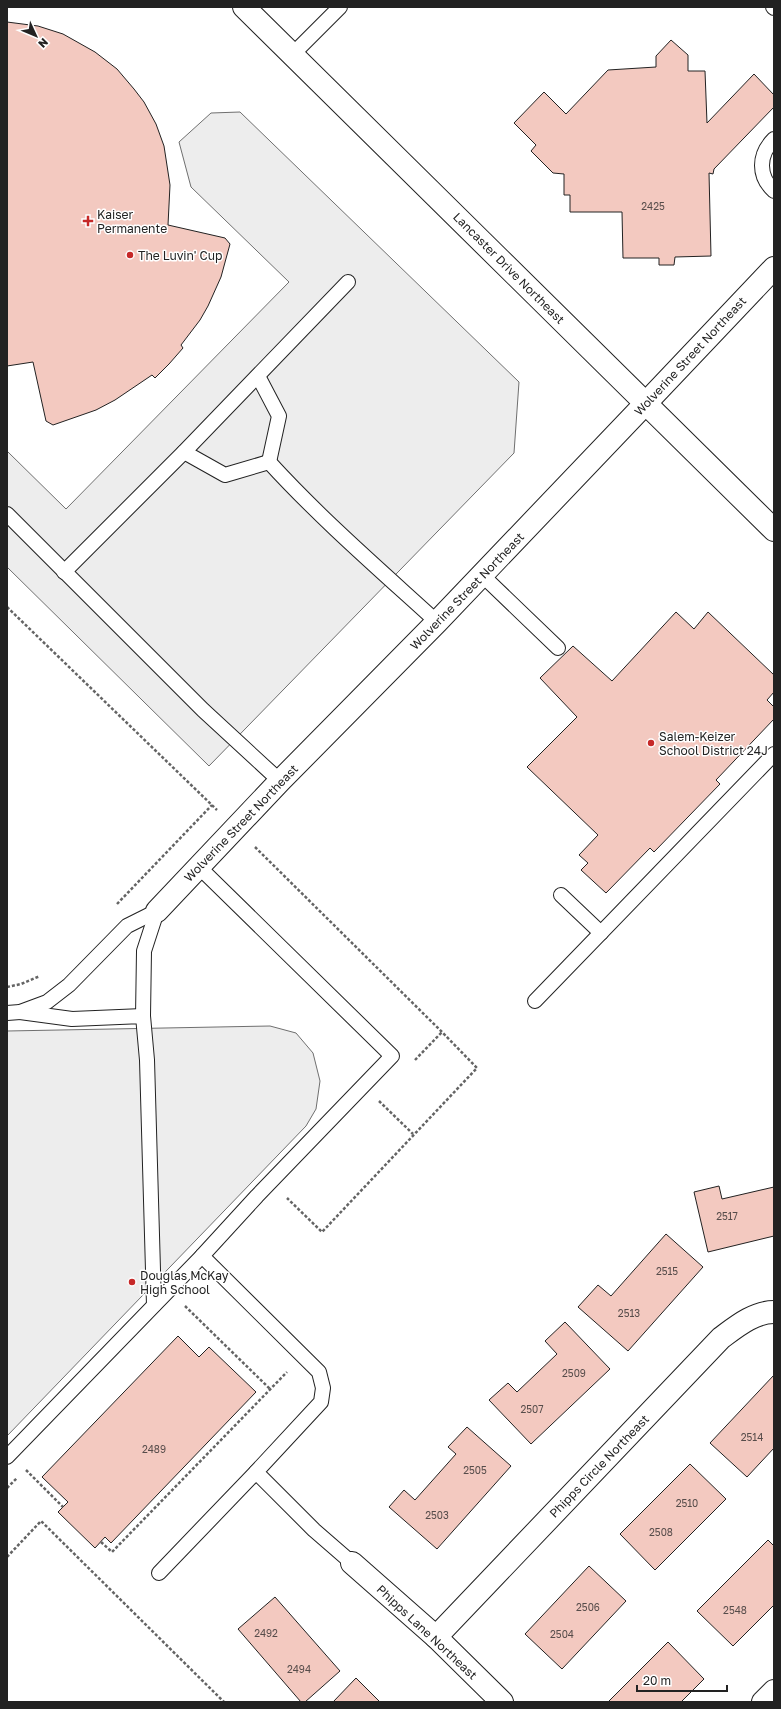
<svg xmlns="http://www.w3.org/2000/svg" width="781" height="1709" viewBox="0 0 781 1709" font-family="'Golos Text',sans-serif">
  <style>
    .parking { fill: #ededed; stroke: #6f6f6f }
    .building { fill: #f3c9c0; stroke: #222 }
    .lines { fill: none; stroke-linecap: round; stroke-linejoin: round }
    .lane-casing { stroke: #222; stroke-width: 16 }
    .street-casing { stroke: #222; stroke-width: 24 }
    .secondary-casing { stroke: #222; stroke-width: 24 }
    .primary-casing { stroke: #222; stroke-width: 24 }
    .path { stroke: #646464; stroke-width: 2.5; stroke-dasharray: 3 2; stroke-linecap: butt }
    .lane { stroke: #fff; stroke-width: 14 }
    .street { stroke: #fff; stroke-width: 22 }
    .secondary { stroke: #fff; stroke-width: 22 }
    .primary { stroke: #fff; stroke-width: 22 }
    .poi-dot { fill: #c62828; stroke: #fff; stroke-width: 1.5 }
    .labels { text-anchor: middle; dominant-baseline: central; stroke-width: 3; stroke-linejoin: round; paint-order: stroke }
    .number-label { font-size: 10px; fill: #564c4a }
    .poi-label { font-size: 12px; fill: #222; stroke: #fff; text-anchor: start }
    .street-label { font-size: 12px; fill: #222; stroke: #fff }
  </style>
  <rect width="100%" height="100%" fill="#fff"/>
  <g class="parking">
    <path d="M240,112L519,382L514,453L209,766L7,567V451L66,509L289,282L191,187L179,142L211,113Z"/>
    <path d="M270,1026L296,1033L313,1053L320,1081L316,1109L306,1126L7,1436V1031Z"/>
  </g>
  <g class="building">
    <path d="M7,22L38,26L63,34L95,52L117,69L134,89L144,102L156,124L164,146L170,185L168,225L225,238L230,244L221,277L208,306L200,320L181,345L183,348L169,364L155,378L152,375L115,400L96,410L53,425L46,421L33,362L7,366Z"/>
    <path d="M671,40L688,55V71H705L707,123L754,74L774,95V107L714,169L713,174L709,173L711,256L675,257L674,265H659V258H623L622,212H570V195H564V174L553,173L531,151L536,145L514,123L544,92L566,114L608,70L656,67V56Z"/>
    <path d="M676,612L694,629L708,612L774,675V692L767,700L774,707V719L716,780L720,784L654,852L650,848L606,893L581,870L588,863L579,855L598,835L527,767L577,717L540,678L573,646L612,681Z"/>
    <path d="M719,1186L722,1199L774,1187V1236L708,1252L694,1192Z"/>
    <path d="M666,1234L703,1267L628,1351L578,1307L598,1285L611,1296Z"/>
    <path d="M565,1322L610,1369L531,1444L489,1400L508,1383L517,1392L557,1354L545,1341Z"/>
    <path d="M178,1336L199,1357L209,1347L256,1392L111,1543L105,1537L95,1548L58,1512L68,1502L42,1477Z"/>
    <path d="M774,1375V1448L747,1477L710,1443Z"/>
    <path d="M467,1427L511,1466L437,1549L389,1507L404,1490L415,1500L456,1454L448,1447Z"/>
    <path d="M690,1464L726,1499L655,1570L620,1534Z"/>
    <path d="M768,1540L774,1546V1605L733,1646L697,1611Z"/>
    <path d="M589,1566L626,1601L562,1669L525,1634Z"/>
    <path d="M275,1597L340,1671L305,1702H301L238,1629Z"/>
    <path d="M668,1642L704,1679L681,1702H608Z"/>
    <path d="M356,1678L380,1702H333Z"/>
  </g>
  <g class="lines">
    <g class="lane-casing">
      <g id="lane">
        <path d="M773,7L774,8"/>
        <path d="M292,55L340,7"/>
        <path d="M774,139C758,155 758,176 774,191"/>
        <path d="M258,376L279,416L269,462"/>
        <path d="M184,452L225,475L269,462"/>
        <path d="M269,462C321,519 380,570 437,622"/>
        <path d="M7,514L203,710L280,781"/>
        <path d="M64,572L184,452L348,282"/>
        <path d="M482,575L558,648"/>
        <path d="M561,895L601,933"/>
        <path d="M535,1001L774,754"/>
        <path d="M20,1012L72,1019L143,1016L147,1060L154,1305"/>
        <path d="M7,1013L20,1012L47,1002L69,985L127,926L157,911"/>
        <path d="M143,1016L144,951L157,911"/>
        <path d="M202,1256L319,1372L323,1388L321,1402L256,1472L314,1530L352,1563"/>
        <path d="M7,1457L202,1256L257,1196L392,1056L198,866"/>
        <path d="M159,1573L256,1472"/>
      </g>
    </g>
    <g class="street-casing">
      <g id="street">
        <path d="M645,404L774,268"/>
        <path d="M352,1563L436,1637L502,1702"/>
        <path d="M436,1637L721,1338C736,1327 754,1312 774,1312"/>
        <path d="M763,1702L774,1691"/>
      </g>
    </g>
    <g class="secondary-casing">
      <path id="secondary" d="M157,911L280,781L437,622L645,404"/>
    </g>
    <g class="primary-casing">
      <path id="primary" d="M244,7L774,530"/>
    </g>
    <g class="path">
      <path d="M7,607L217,810"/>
      <path d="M255,847L442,1032L477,1068L322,1232L287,1198"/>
      <path d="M117,904L212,805"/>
      <path d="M7,987L21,984L40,976"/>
      <path d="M415,1060L442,1032"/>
      <path d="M379,1101L413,1134"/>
      <path d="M185,1306L270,1389"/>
      <path d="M26,1470L63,1507"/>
      <path d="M7,1488L17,1478"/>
      <path d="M101,1542L112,1552L287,1372"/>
      <path d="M7,1557L41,1521L224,1702"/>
    </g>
    <use href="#lane" class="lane"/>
    <use href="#street" class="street"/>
    <use href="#secondary" class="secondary"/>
    <use href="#primary" class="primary"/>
  </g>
  <g class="poi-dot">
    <path d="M86 215h4v4h4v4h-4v4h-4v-4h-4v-4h4z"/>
    <circle cx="130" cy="255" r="4"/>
    <circle cx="651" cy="743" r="4"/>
    <circle cx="132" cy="1282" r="4"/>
  </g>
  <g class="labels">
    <g class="number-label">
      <text x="653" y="206">2425</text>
      <text x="727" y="1216">2517</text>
      <text x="667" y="1271">2515</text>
      <text x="629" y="1313">2513</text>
      <text x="574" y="1373">2509</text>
      <text x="532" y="1409">2507</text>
      <text x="752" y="1437">2514</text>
      <text x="154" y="1449">2489</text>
      <text x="475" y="1470">2505</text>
      <text x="687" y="1503">2510</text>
      <text x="437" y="1515">2503</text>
      <text x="661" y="1532">2508</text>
      <text x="588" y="1607">2506</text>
      <text x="735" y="1610">2548</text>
      <text x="266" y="1633">2492</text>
      <text x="562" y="1634">2504</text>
      <text x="299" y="1669">2494</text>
    </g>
    <g class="poi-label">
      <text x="97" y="214">Kaiser<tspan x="97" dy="14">Permanente</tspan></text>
      <text x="138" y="255">The Luvin' Cup</text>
      <text x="659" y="736">Salem-Keizer<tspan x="659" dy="14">School District 24J</tspan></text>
      <text x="140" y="1275">Douglas McKay<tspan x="140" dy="14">High School</tspan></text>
    </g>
    <g class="street-label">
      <text transform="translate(509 268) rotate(45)">Lancaster Drive Northeast</text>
      <text transform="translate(690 356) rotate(-47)">Wolverine Street Northeast</text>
      <text transform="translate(467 591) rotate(-46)">Wolverine Street Northeast</text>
      <text transform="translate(241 823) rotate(-46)">Wolverine Street Northeast</text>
      <text transform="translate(599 1466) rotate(-46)">Phipps Circle Northeast</text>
      <text transform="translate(427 1632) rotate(43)">Phipps Lane Northeast</text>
    </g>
  </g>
  <rect width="781" height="1709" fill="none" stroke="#222222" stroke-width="16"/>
  <g transform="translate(36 36) rotate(134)" stroke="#ffffff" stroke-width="3" paint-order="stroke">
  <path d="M0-3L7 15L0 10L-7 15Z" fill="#222222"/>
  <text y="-6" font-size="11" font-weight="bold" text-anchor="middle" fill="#222222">N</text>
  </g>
  <path d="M637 1685v6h90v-6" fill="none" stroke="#222222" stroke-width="2"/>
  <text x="643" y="1685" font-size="12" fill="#222222" stroke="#ffffff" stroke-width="3" paint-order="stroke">20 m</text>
</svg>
